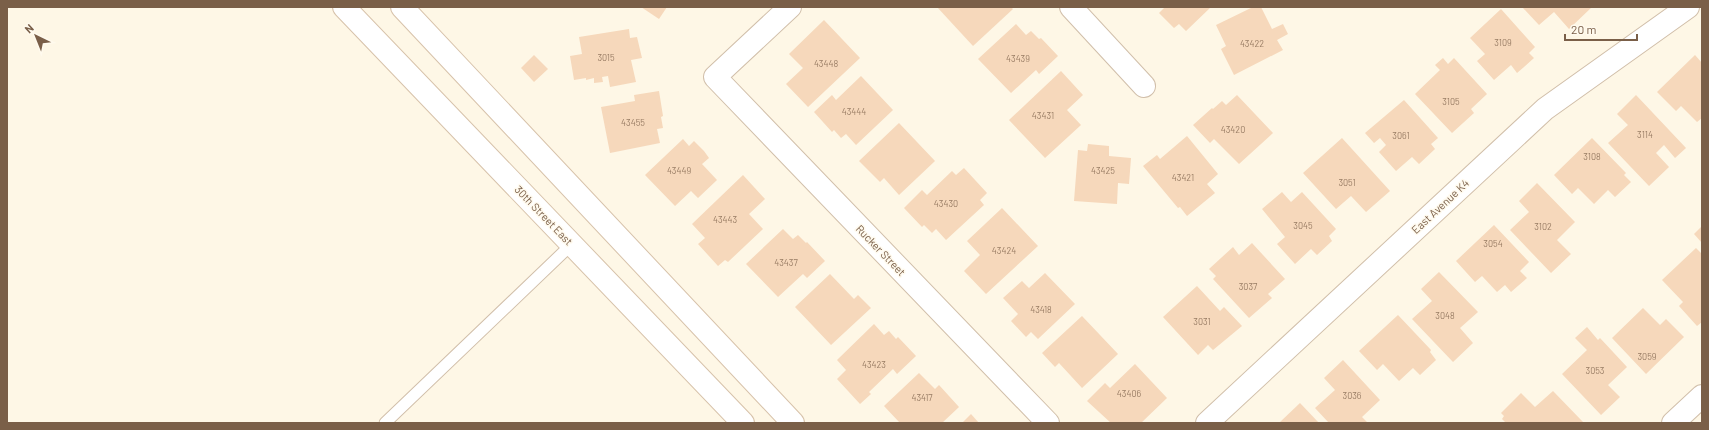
<svg xmlns="http://www.w3.org/2000/svg" width="1709" height="430" viewBox="0 0 1709 430" font-family="Barlow,sans-serif">
  <style>
    .building { fill: #f6d8bb }
    .lines { fill: none; stroke-linecap: round; stroke-linejoin: round }
    .lane-casing { stroke: #d1bfaa; stroke-width: 13 }
    .street-casing { stroke: #d1bfaa; stroke-width: 24 }
    .secondary-casing { stroke: #d7c2aa; stroke-width: 24 }
    .lane { stroke: #fff; stroke-width: 11 }
    .street { stroke: #fff; stroke-width: 22 }
    .secondary { stroke: #fff; stroke-width: 22 }
    .labels { text-anchor: middle; dominant-baseline: central; stroke-width: 3; stroke-linejoin: round; paint-order: stroke }
    .number-label { font-size: 9px; fill: #997d65 }
    .street-label { font-size: 11px; fill: #7a5f48; stroke: #fffaee }
  </style>
  <rect width="100%" height="100%" fill="#fef7e6"/>
  <g class="building">
    <path d="M641,7H667L659,19Z"/>
    <path d="M937,7H1011L1013,9L973,46Z"/>
    <path d="M1165,7H1211L1186,31L1179,24L1174,28L1159,13Z"/>
    <path d="M1253,7H1261L1272,29L1283,24L1288,34L1277,40L1283,50L1234,75L1221,49L1226,46L1216,25Z"/>
    <path d="M1522,7H1592L1569,29L1554,12L1539,25Z"/>
    <path d="M1501,9L1535,47L1529,53L1534,58L1524,67L1517,73L1511,65L1494,80L1477,61L1485,54L1470,38Z"/>
    <path d="M824,20L860,58L808,107L786,84L803,68L789,54Z"/>
    <path d="M1016,24L1026,35L1031,31L1039,39L1041,38L1058,56L1039,74L1036,70L1011,93L978,59Z"/>
    <path d="M629,29L630,38L637,37L642,58L631,60L636,82L610,87L608,76L602,77L603,82L594,83V78L586,80V78L574,80L570,56L582,54L579,37Z"/>
    <path d="M534,55L548,69L534,82L521,68Z"/>
    <path d="M1695,55L1702,63V118L1697,122L1681,106L1676,111L1657,92Z"/>
    <path d="M1443,58L1448,64L1454,58L1487,94L1471,109L1474,113L1452,133L1415,94L1440,70L1435,65Z"/>
    <path d="M1061,71L1083,95L1067,110L1081,125L1045,158L1009,120Z"/>
    <path d="M861,76L893,110L856,145L846,134L841,138L834,130L832,132L814,112L832,95L836,100Z"/>
    <path d="M659,91L663,116L661,117L663,128L657,129L660,143L610,153L601,107L635,101L634,95Z"/>
    <path d="M1237,95L1273,133L1239,164L1214,139L1210,143L1193,125L1212,108L1213,109L1222,101L1226,105Z"/>
    <path d="M1636,95L1686,148L1675,158L1664,145L1656,153L1669,167L1649,186L1608,143L1628,125L1617,114Z"/>
    <path d="M1404,100L1438,138L1431,144L1435,149L1419,164L1412,157L1396,171L1379,152L1386,145L1380,138L1374,143L1365,133Z"/>
    <path d="M899,123L935,161L899,195L884,178L880,182L859,161Z"/>
    <path d="M1187,136L1218,174L1207,184L1215,193L1187,216L1180,207L1178,208L1143,166L1157,155L1160,159Z"/>
    <path d="M1342,138L1390,191L1366,212L1351,196L1336,209L1303,173Z"/>
    <path d="M1592,138L1626,173L1624,175L1631,182L1615,197L1608,190L1594,204L1578,188L1572,194L1554,175Z"/>
    <path d="M683,139L689,146L694,141L704,151L709,158L702,164L717,180L698,198L691,191L675,206L645,175Z"/>
    <path d="M1088,144L1109,146V156L1131,158L1129,184L1118,183L1117,204L1074,201L1078,150L1087,151Z"/>
    <path d="M964,168L987,193L980,200L984,205L946,240L936,229L932,233L924,225L922,227L904,208L922,190L927,195L952,171L956,175Z"/>
    <path d="M743,175L765,199L749,214L763,229L728,262L725,260L718,266L698,244L705,238L692,224Z"/>
    <path d="M1537,183L1575,222L1557,240L1571,254L1551,273L1510,230L1529,212L1519,201Z"/>
    <path d="M1282,192L1291,202L1302,192L1336,229L1329,236L1332,241L1317,255L1311,249L1295,264L1277,244L1285,237L1262,209Z"/>
    <path d="M1002,208L1038,246L986,294L964,271L980,255L967,241Z"/>
    <path d="M1494,225L1529,262L1520,271L1527,278L1511,292L1505,285L1497,292L1482,276L1475,282L1456,261Z"/>
    <path d="M1702,226V243L1694,234Z"/>
    <path d="M783,229L793,239L798,235L806,243L807,242L825,261L807,278L803,274L778,297L746,264Z"/>
    <path d="M1252,243L1285,279L1268,294L1272,298L1249,318L1213,279L1216,276L1209,269L1233,247L1239,255Z"/>
    <path d="M1696,248L1702,254V322L1697,326L1679,306L1683,302L1662,280Z"/>
    <path d="M1439,272L1478,312L1460,328L1473,343L1453,362L1412,319L1432,301L1421,289Z"/>
    <path d="M1045,273L1075,304L1038,339L1031,332L1026,337L1011,321L1018,314L1003,298L1022,281L1029,288Z"/>
    <path d="M830,274L854,299L858,295L871,308L831,345L795,307Z"/>
    <path d="M1197,286L1220,311L1224,307L1242,326L1213,350L1208,345L1198,355L1163,317Z"/>
    <path d="M1643,308L1660,325L1666,319L1684,337L1646,374L1612,338Z"/>
    <path d="M1398,315L1431,350L1430,352L1436,360L1420,375L1413,368L1399,381L1383,364L1377,370L1359,351Z"/>
    <path d="M1082,316L1118,354L1082,388L1059,363L1055,367L1042,353Z"/>
    <path d="M874,324L884,335L889,331L896,339L898,337L916,356L897,374L893,369L869,392L871,394L860,404L837,379L846,370L837,360Z"/>
    <path d="M1587,327L1598,340L1600,338L1627,367L1608,385L1620,397L1601,415L1562,374L1587,350L1575,338Z"/>
    <path d="M1343,360L1380,400L1362,417L1368,423H1329L1315,408L1335,390L1324,378Z"/>
    <path d="M1135,364L1167,398L1141,423H1111L1087,401L1105,383L1110,388Z"/>
    <path d="M919,373L935,389L939,385L959,407L942,423H900L884,406Z"/>
    <path d="M1553,391L1584,423H1506L1502,419L1504,416L1501,413L1521,393L1535,407Z"/>
    <path d="M1300,403L1319,423H1279Z"/>
    <path d="M971,414L979,423H962Z"/>
  </g>
  <g class="lines">
    <g class="lane-casing">
      <path id="lane" d="M385,423L572,244"/>
    </g>
    <g class="street-casing">
      <g id="street">
        <path d="M790,7L715,77L1048,423"/>
        <path d="M1071,7L1144,86"/>
        <path d="M1207,423L1545,109L1688,7"/>
        <path d="M1673,423L1702,396"/>
      </g>
    </g>
    <g class="secondary-casing">
      <g id="secondary">
        <path d="M344,7L743,423"/>
        <path d="M402,7L793,423"/>
      </g>
    </g>
    <use href="#lane" class="lane"/>
    <use href="#street" class="street"/>
    <use href="#secondary" class="secondary"/>
  </g>
  <g class="labels">
    <g class="number-label">
      <text x="1503" y="42">3109</text>
      <text x="1252" y="43">43422</text>
      <text x="606" y="57">3015</text>
      <text x="1018" y="58">43439</text>
      <text x="826" y="63">43448</text>
      <text x="1451" y="101">3105</text>
      <text x="854" y="111">43444</text>
      <text x="1043" y="115">43431</text>
      <text x="633" y="122">43455</text>
      <text x="1233" y="129">43420</text>
      <text x="1645" y="134">3114</text>
      <text x="1401" y="135">3061</text>
      <text x="1592" y="156">3108</text>
      <text x="679" y="170">43449</text>
      <text x="1103" y="170">43425</text>
      <text x="1183" y="177">43421</text>
      <text x="1347" y="182">3051</text>
      <text x="946" y="203">43430</text>
      <text x="725" y="219">43443</text>
      <text x="1303" y="225">3045</text>
      <text x="1543" y="226">3102</text>
      <text x="1493" y="243">3054</text>
      <text x="1004" y="250">43424</text>
      <text x="786" y="262">43437</text>
      <text x="1248" y="286">3037</text>
      <text x="1041" y="309">43418</text>
      <text x="1445" y="315">3048</text>
      <text x="1202" y="321">3031</text>
      <text x="1647" y="356">3059</text>
      <text x="874" y="364">43423</text>
      <text x="1595" y="370">3053</text>
      <text x="1129" y="393">43406</text>
      <text x="1352" y="395">3036</text>
      <text x="922" y="397">43417</text>
    </g>
    <g class="street-label">
      <text transform="translate(1440 206) rotate(-43)">East Avenue K4</text>
      <text transform="translate(544 215) rotate(46)">30th Street East</text>
      <text transform="translate(881 250) rotate(46)">Rucker Street</text>
    </g>
  </g>
  <rect width="1709" height="430" fill="none" stroke="#7a5f48" stroke-width="16"/>
  <g transform="translate(36 36) rotate(317)" stroke="#fffaee" stroke-width="3" paint-order="stroke">
  <path d="M0-3L7 15L0 10L-7 15Z" fill="#7a5f48"/>
  <text y="-6" font-size="11" font-weight="bold" text-anchor="middle" fill="#7a5f48">N</text>
  </g>
  <path d="M1565 34v6h72v-6" fill="none" stroke="#7a5f48" stroke-width="2"/>
  <text x="1571" y="34" font-size="12" fill="#7a5f48" stroke="#fffaee" stroke-width="3" paint-order="stroke">20 m</text>
</svg>
